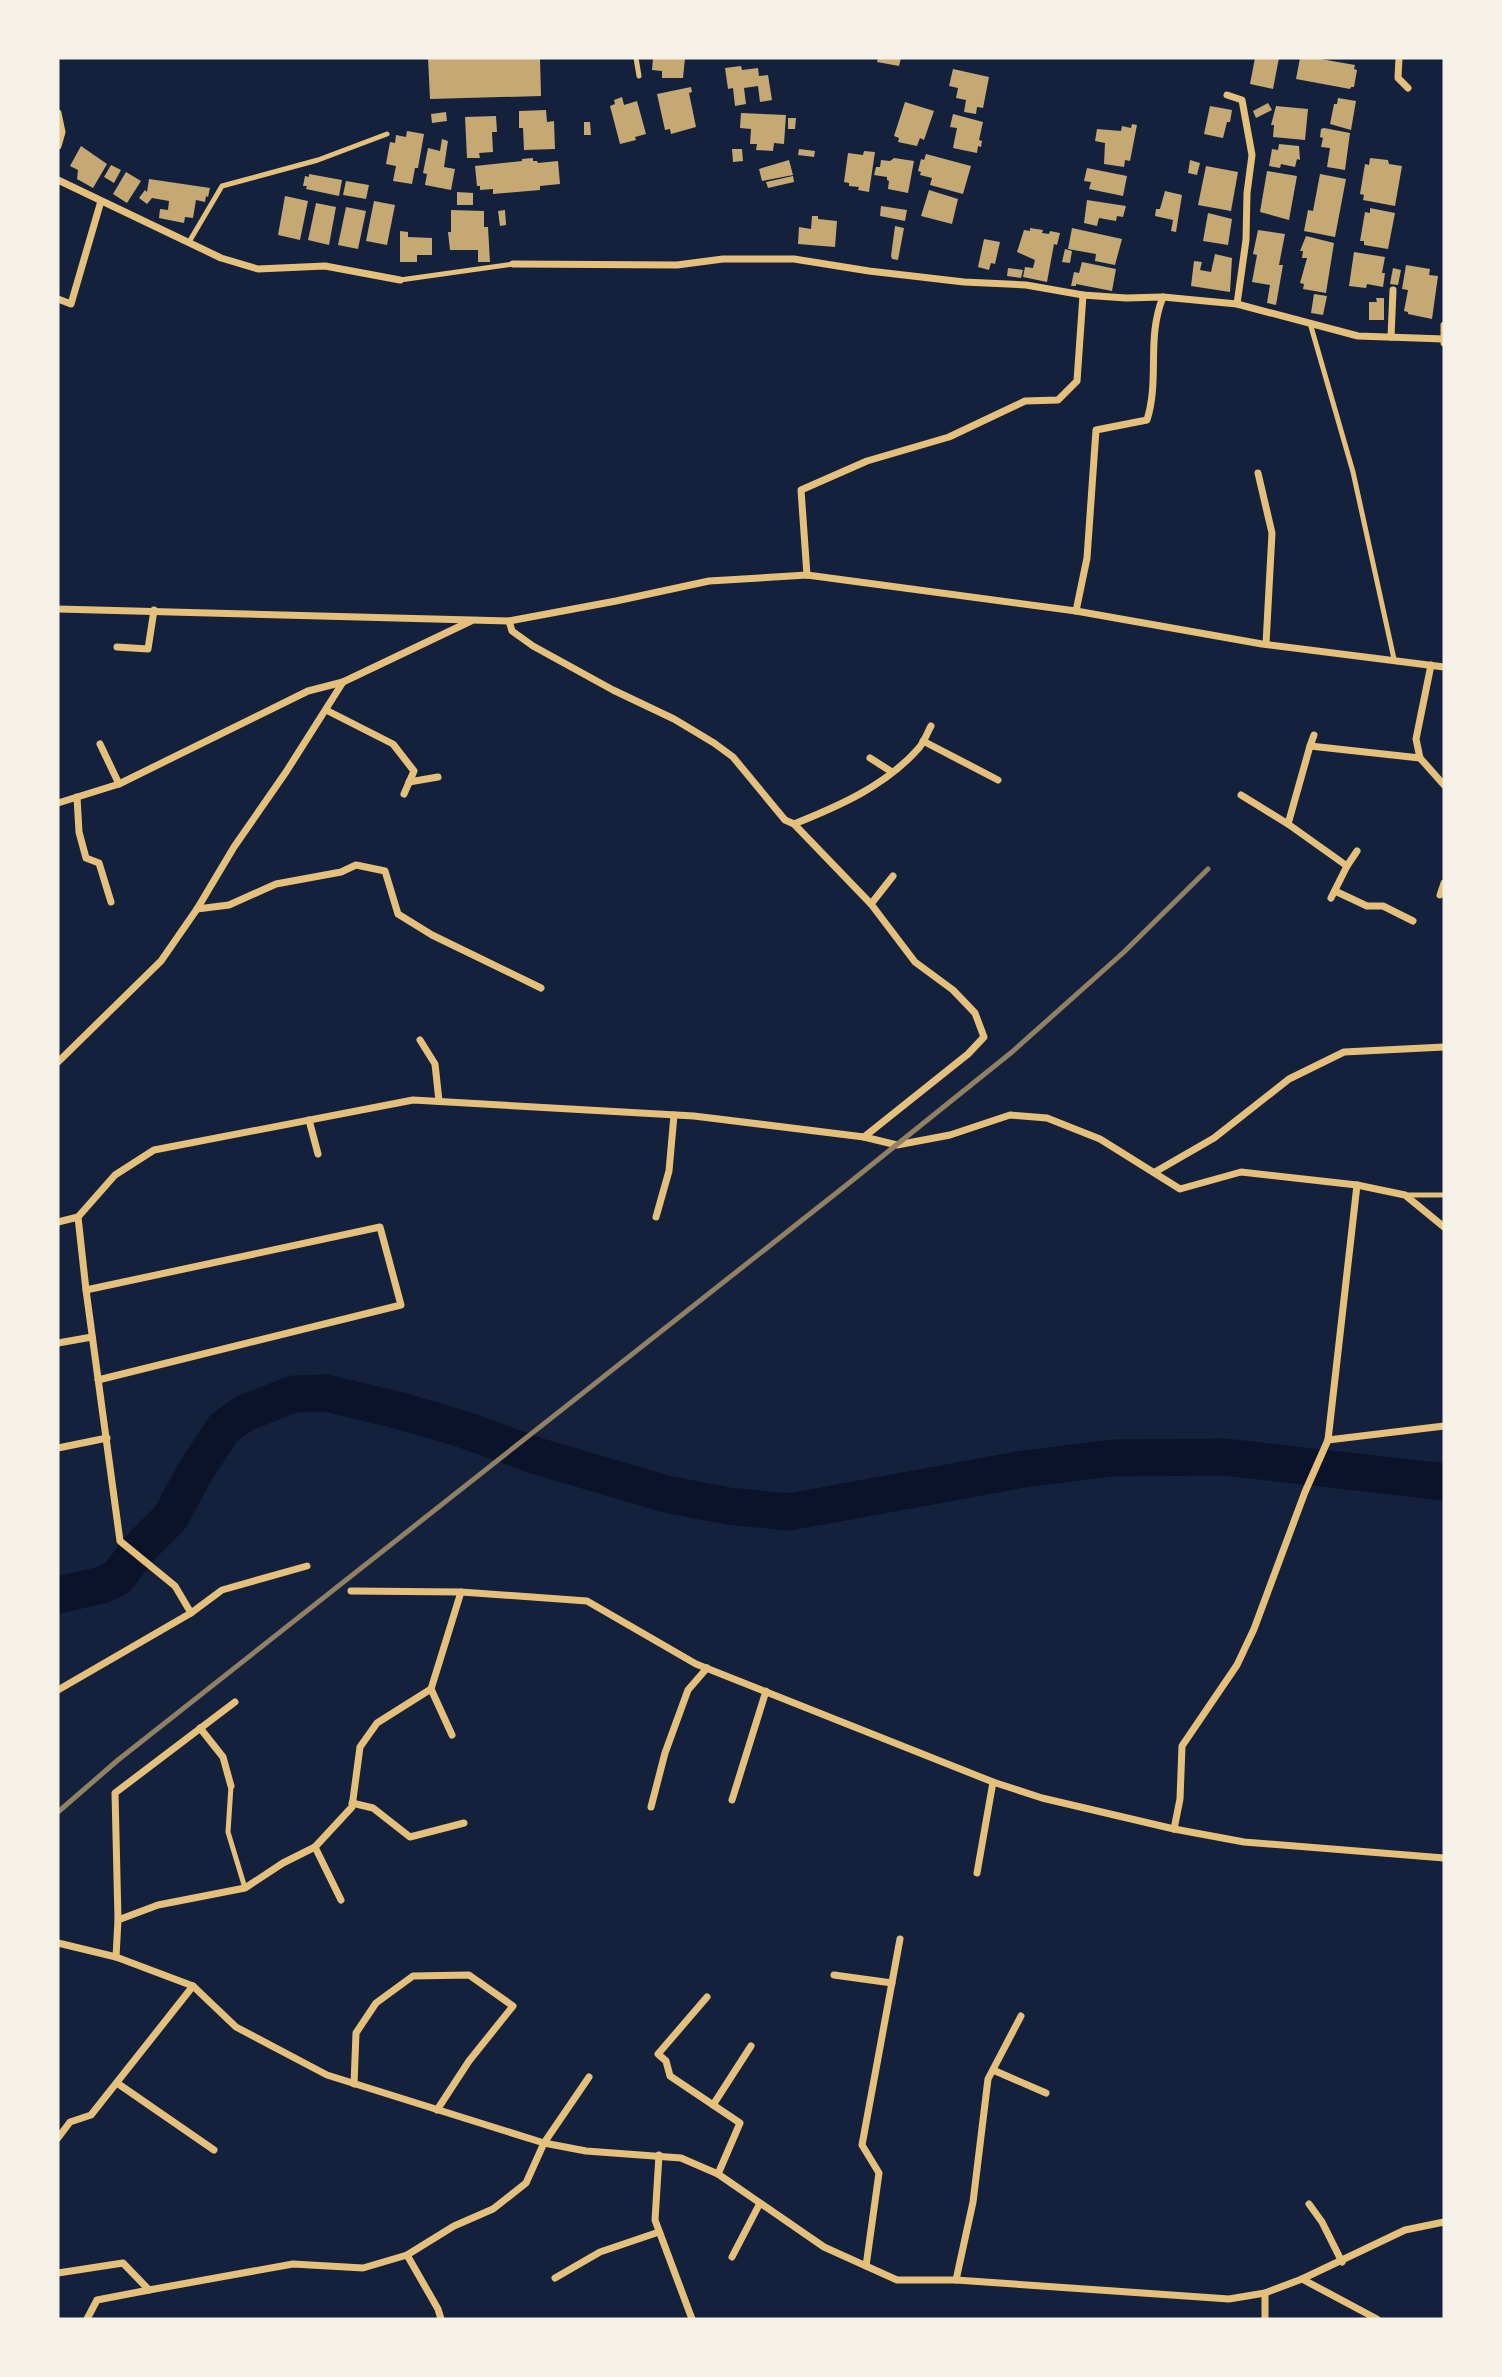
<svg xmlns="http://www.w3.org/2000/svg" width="1502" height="2377" viewBox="0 0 1502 2377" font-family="'DM Sans',sans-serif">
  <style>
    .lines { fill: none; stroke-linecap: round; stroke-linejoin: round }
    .river { stroke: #0b132b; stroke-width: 37 }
    .building { fill: #c6a872 }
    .service { stroke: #e5c07b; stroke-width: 5 }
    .minor { stroke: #e5c07b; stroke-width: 7 }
    .rail { stroke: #918062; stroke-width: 5 }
  </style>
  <rect width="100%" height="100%" fill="#14213d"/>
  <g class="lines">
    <path class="river" d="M58,1595L102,1585L117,1578L141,1547L170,1518L195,1472L223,1429L243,1414L293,1394L326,1393L401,1411L462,1429L537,1456L666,1494L728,1506L789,1512L1024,1469L1112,1458L1225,1457L1444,1482"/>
  </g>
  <g class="building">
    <path d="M428,58H540L541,96L430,99Z"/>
    <path d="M653,58H685L683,78H662V71L652,70Z"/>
    <path d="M878,58H901L899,66L877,62Z"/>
    <path d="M1255,58H1279L1273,89L1250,84Z"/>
    <path d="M1300,58H1315L1355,65L1354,69L1357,70L1354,87H1351L1350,89L1296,79Z"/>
    <path d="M741,66L742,70L758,68L759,76L768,75L772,100L760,102L758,86L744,88L746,104L735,106L733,88L728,89L725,68Z"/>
    <path d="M953,69L989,77L983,108L977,107L976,114L964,112L966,100L956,98L958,88L949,86Z"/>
    <path d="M691,87L692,92L689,93L696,127L671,134L670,129L665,130L657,94Z"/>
    <path d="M622,97L624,105L637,101L646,134L635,137L636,140L620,144L610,106L615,104L614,100Z"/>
    <path d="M1338,98L1356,101L1351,130L1330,124L1334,104H1337Z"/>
    <path d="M905,102L934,111L924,140L920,138L917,146L898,142L899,138L894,136Z"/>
    <path d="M1268,103L1272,110L1256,118L1253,111Z"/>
    <path d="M1210,106L1232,110L1230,122H1227L1223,138L1204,134Z"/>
    <path d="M1276,106L1308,109L1305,140L1273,137L1274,125H1271Z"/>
    <path d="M546,110L547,122L554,121L555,149L524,150L523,128H519V111Z"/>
    <path d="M446,112L447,121L432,123L431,114Z"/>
    <path d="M741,113L786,115L784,144L774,143L773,151L756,150L757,144H750L751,129L740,128Z"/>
    <path d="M953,114L983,122L979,140L982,141L981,147L978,146L977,153L953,148L957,128L950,127Z"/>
    <path d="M496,116L497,132H492L493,152L479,153L480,158H467L465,117Z"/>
    <path d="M788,118H796L795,129H788Z"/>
    <path d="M584,122H590L591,135H584Z"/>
    <path d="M1132,124L1137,125L1130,161L1125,160L1124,167L1104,164L1105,143L1095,141L1097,129L1121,131L1122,126L1131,128Z"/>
    <path d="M1324,128L1350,133L1345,170L1327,167L1330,148L1321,147L1323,138L1320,137L1321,129Z"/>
    <path d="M407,131L424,134L418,168H415L412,184L393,181L396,166L386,164L390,142L395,143L396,135L406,137Z"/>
    <path d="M442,139L448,141L444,167L455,169L451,190L425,185L427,174L423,173L428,148L440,151Z"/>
    <path d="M1279,144L1299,146L1300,160L1297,159L1295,167L1281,164L1280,168L1269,166L1272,149L1278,150Z"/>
    <path d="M81,146L107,164L93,188L77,179L78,170L70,166Z"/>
    <path d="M732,149H742L743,161L733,162Z"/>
    <path d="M799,149L815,151L814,157L798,155Z"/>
    <path d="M864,151L875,152L869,192L858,190L859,187L849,186V183L844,182L848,153L863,155Z"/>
    <path d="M926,154L971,166L963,194L930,185L932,178L920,175L921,172L918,171L921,159L924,160Z"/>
    <path d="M533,158V161H537L538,163L558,161L560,184L540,186V190L493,194V189L480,190V186H477L475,166L522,161V159Z"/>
    <path d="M894,158L914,161L908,193L888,189L889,181L887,180V177L874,175L876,167H880L881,160L890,161Z"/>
    <path d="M1370,158L1388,160L1389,164L1402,166L1395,206L1363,200L1364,195L1360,194L1365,164L1369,165Z"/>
    <path d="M789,160L793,175L762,181L759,169Z"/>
    <path d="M1190,160L1200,163L1197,175L1188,173Z"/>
    <path d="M111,165L121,170L114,183L104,177Z"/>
    <path d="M1206,166L1238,172L1231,211L1198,205Z"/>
    <path d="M1087,168L1127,176L1123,196L1089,189L1091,182L1084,181Z"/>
    <path d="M1267,171L1297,176L1289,220L1260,212Z"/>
    <path d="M126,172L141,181L127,203L113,194Z"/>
    <path d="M309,174L342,180L339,196L306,189L307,186H303L305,176L309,177Z"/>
    <path d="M1320,174L1346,179L1335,237L1304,231L1308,210L1313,211Z"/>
    <path d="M793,176L794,182L768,188L766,182Z"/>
    <path d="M149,179L210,188L208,197L206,196L205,202L196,200L193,218L185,217L184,223L159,218L160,209L168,210L169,201L152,198L147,204L139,198L145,190L147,192Z"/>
    <path d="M346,181L369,185L366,199L343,195Z"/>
    <path d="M929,190L958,199L952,224L921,216Z"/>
    <path d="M1165,191L1182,195L1176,232L1171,231L1173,220L1155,216L1156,209H1160Z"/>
    <path d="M457,192L473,193V205H457Z"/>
    <path d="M285,196L308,201L300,240L278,235Z"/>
    <path d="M1087,200L1126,206L1123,217L1117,216L1116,221L1099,218L1097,226L1084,223Z"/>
    <path d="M374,201L395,205L387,245L366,241Z"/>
    <path d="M316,203L336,207L329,245L308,240Z"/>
    <path d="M881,206L907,210L905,221L880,216Z"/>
    <path d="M346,207L366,211L358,249L338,245Z"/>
    <path d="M1370,208L1395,213L1388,249L1364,245V241H1360L1365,212L1370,213Z"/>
    <path d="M451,210L484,211V227H488L490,262H478V250H450L448,232H451Z"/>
    <path d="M505,210L506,225L500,226L498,211Z"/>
    <path d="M1208,213L1232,219L1228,245L1203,241Z"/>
    <path d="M812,216H818V219L837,221L835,247L798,244L799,227L811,229Z"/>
    <path d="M895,226L904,228L898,260L892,259L891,256Z"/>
    <path d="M1030,228L1043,230L1042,233L1049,234L1050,231L1060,233L1057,245L1054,244L1047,282L1023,277L1025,267L1033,268L1035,260L1017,252L1024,230L1030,231Z"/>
    <path d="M1072,228L1122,239L1115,265L1095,261L1096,254L1068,249Z"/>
    <path d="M1258,230L1285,234L1279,265H1283L1276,305L1267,303L1270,285L1252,282L1257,255L1253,254Z"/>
    <path d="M400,231L408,232V237L432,238V255H417V262H400Z"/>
    <path d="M1306,236L1334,243L1326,293L1303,289L1304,284L1300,283L1307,258H1302L1303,251H1300Z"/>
    <path d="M984,239L1000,242L995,264L991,263L989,270L978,267Z"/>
    <path d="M1065,249L1072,251L1070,263L1062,262Z"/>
    <path d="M1354,252L1385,257L1382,273H1385L1383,287L1367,284L1366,288L1349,286Z"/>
    <path d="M1215,254L1232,258L1230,292L1191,286L1194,261L1202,262L1200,270L1211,272Z"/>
    <path d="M1082,262L1116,269L1112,291L1076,284V286H1071L1074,272L1079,273Z"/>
    <path d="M1406,265L1430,269L1429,275L1438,276L1432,319L1408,314V312L1404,311L1408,290L1402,289Z"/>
    <path d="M1008,268L1023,270L1021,278L1007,276Z"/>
    <path d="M1393,268L1401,270L1398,285L1390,284Z"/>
    <path d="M1314,294L1327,296L1323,315L1311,313Z"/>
    <path d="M1376,298H1384V320H1369V302H1377Z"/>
  </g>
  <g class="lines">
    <g class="service">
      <path d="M636,58L639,76"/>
      <path d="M189,242L222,186L318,160L387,134"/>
      <path d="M400,280L513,264"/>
      <path d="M1310,323L1353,472L1394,659"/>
      <path d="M1405,1195H1444"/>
      <path d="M231,1786L228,1832L245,1888"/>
    </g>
    <g class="minor">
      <path d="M1399,58L1398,78L1408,88"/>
      <path d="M1227,95L1242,100L1252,155L1247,193L1246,240L1237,304"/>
      <path d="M58,113L62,132L58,146"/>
      <path d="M58,180L221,258L258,269L325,266L400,280"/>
      <path d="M513,264L677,265L723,259H794L869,271L964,282L1026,285L1083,295L1126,298L1163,297L1237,304L1358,336L1444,339"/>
      <path d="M58,299L71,304L101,201"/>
      <path d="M1391,337L1393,290"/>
      <path d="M1444,343V325"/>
      <path d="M1258,473L1272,533L1266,644"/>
      <path d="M807,575L801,490L867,461L949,437L1025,401L1058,400L1077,381L1083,295"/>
      <path d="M58,609L509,621L616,601L709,581L807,575L1076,611L1262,644L1444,667"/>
      <path d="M1076,611L1087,558L1096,430L1147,420C1160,378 1146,339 1163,297"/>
      <path d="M509,621L512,631L533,646L613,690L674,719L714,743L733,757L785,820L794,824L871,904L915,962L953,990L975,1013L984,1037L968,1054L864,1137"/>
      <path d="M117,647L148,649L154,610"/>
      <path d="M1431,665L1416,739L1420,758L1444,785"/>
      <path d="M326,710L393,744L414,771L404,794"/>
      <path d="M1314,735L1310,746L1420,758"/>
      <path d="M923,741L998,780"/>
      <path d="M100,744L119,784"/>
      <path d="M870,758L892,772"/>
      <path d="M409,782L438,777"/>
      <path d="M1241,795L1288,824L1310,746"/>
      <path d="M77,797L79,832L86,858L99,863L111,902"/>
      <path d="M58,803L119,784L308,691L343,682L471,621"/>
      <path d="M794,824C839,806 885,786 918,749C924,743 927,733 931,726"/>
      <path d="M1288,824L1347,866L1357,851"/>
      <path d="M1335,891L1367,906H1383L1413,921"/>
      <path d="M1440,895L1444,883"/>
      <path d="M1331,898L1347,866"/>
      <path d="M871,904L893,876"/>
      <path d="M197,909L229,905L276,884L341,872L356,865L385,871L398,914L432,935L541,988"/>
      <path d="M420,1040L435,1064L439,1101"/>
      <path d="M58,1062L161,961L197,909L234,847L286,772L343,682"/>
      <path d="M309,1120L318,1154"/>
      <path d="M1155,1172L1214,1138L1289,1079L1344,1052L1444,1047"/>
      <path d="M78,1217L86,1290L120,1541L175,1586L191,1613"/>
      <path d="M656,1217L669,1171L674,1115"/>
      <path d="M58,1222L78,1217L115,1175L154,1150L413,1100L694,1116L864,1137L897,1145L950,1135L1010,1115L1047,1118L1100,1139L1180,1189L1241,1172L1357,1185L1405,1195L1444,1227"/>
      <path d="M86,1290L380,1227L401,1305L98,1380"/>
      <path d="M58,1343L92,1337"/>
      <path d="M1328,1440L1444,1426"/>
      <path d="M58,1448L107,1438"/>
      <path d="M351,1591L461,1592L587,1601L696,1664L993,1782L1042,1798L1174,1829L1244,1842L1444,1858"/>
      <path d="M431,1689L452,1735"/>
      <path d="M58,1690L191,1613L222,1590L307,1566"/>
      <path d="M200,1728L223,1757L231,1786"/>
      <path d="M732,1800L766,1691"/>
      <path d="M352,1803L373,1808L410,1837L464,1823"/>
      <path d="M651,1807L665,1753L688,1690L707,1668"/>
      <path d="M1174,1829L1180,1799L1182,1746L1237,1665L1254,1629L1305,1492L1328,1440L1357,1185"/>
      <path d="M315,1847L341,1900"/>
      <path d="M977,1873L993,1782"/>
      <path d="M118,1920L115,1793L235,1702"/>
      <path d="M58,1943L116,1957L193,1986L236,2027L327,2075L544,2143L586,2151L681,2158L718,2174L824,2247L897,2280H956L1229,2299L1265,2293L1302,2279L1405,2230L1444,2222"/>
      <path d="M116,1957L118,1920L158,1905L245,1888L283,1863L315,1847L352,1807L360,1747L377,1723L431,1689L461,1592"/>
      <path d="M834,1975L892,1983"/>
      <path d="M707,1997L658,2054L666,2061L670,2076L740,2123L718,2174"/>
      <path d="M993,2070L1046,2093"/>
      <path d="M117,2083L214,2150"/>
      <path d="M354,2084L356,2033L376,2003L413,1976L469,1975L513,2006L469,2061L437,2110"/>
      <path d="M713,2105L751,2046"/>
      <path d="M58,2138L70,2122L91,2115L193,1986"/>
      <path d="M659,2155L655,2220L692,2319"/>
      <path d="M1309,2204L1322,2222L1342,2262"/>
      <path d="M407,2255L454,2226L493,2209L526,2183L544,2143L589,2077"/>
      <path d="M732,2257L760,2203"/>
      <path d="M866,2266L879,2173L862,2145L900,1939"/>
      <path d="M58,2273L123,2263L149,2290L293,2264L363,2268L407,2255L438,2309L441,2319"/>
      <path d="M555,2278L600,2252L659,2232"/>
      <path d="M1302,2279L1377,2319"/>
      <path d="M956,2280L973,2202L988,2079L1021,2016"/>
      <path d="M87,2319L97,2300L149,2290"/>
      <path d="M1265,2319V2293"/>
    </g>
    <path class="rail" d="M58,1812L118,1760L844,1187L1012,1052L1124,952L1208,869"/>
  </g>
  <rect width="1502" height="2377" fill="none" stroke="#f6f1e7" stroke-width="119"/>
</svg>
